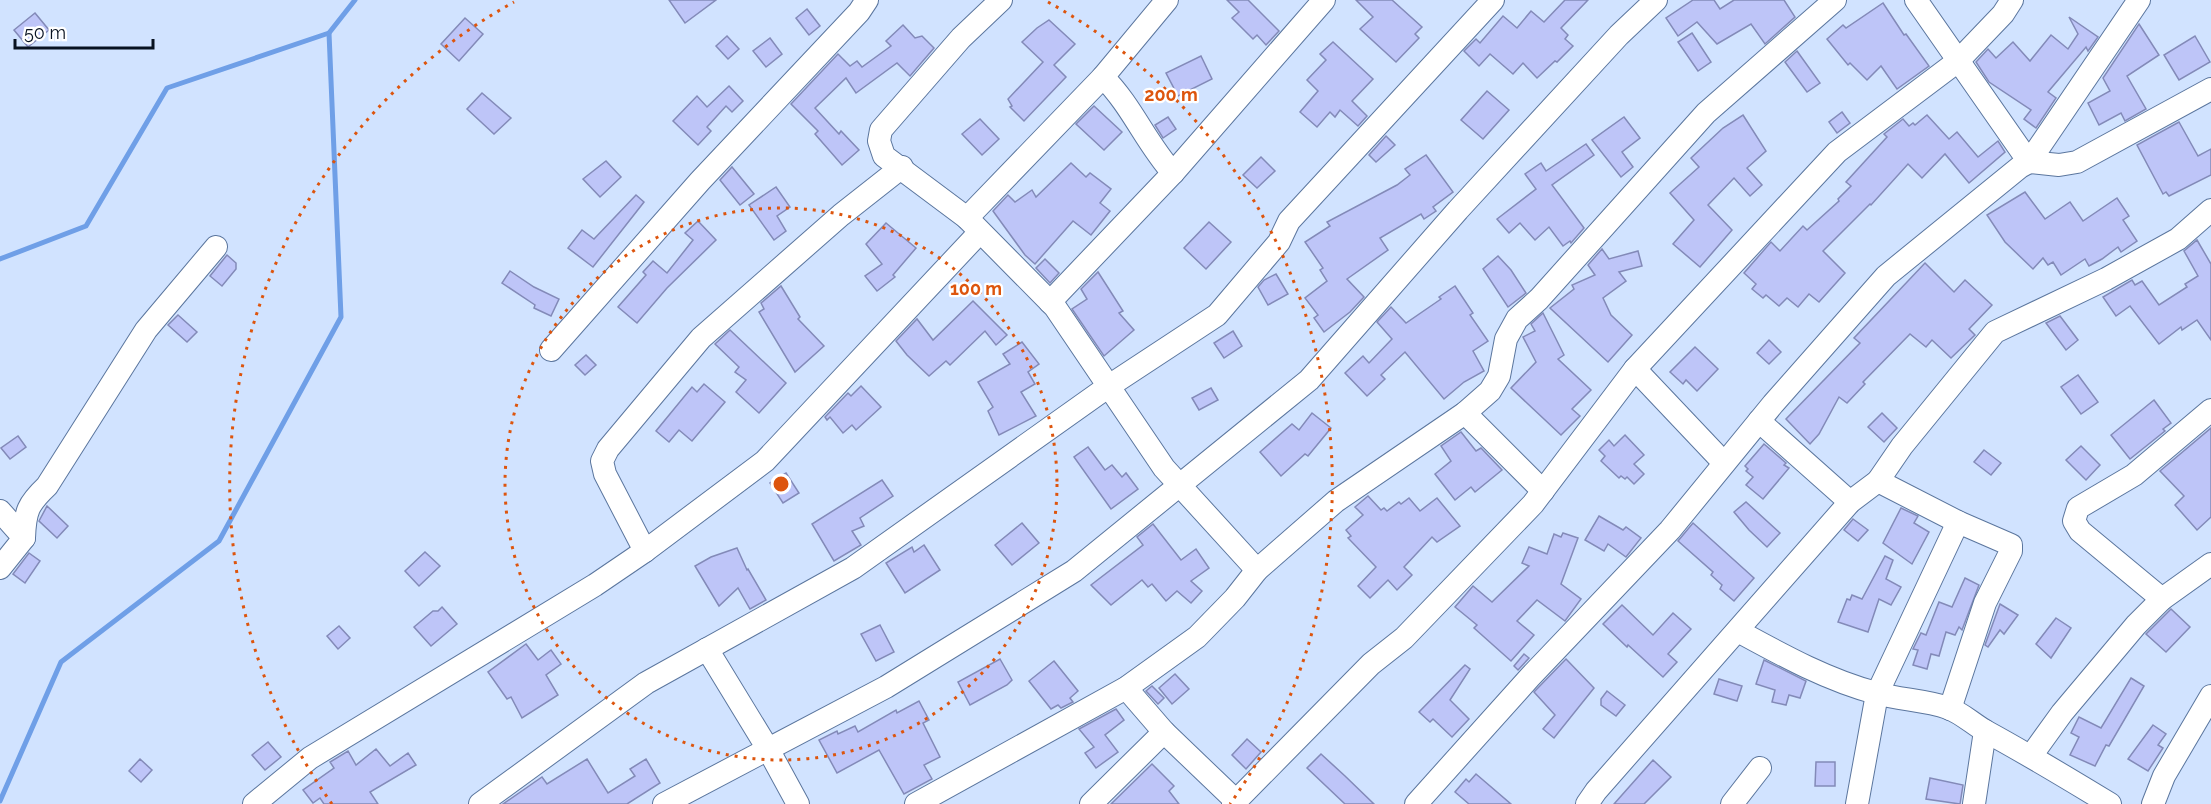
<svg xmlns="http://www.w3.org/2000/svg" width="2211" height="804" viewBox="0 0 2211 804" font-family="Raleway,sans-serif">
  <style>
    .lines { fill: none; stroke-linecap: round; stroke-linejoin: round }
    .stream { stroke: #6f9fe7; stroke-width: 5 }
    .building { fill: #bec5f8; stroke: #838ab8; stroke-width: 1.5 }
    .minor-casing { stroke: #5b769e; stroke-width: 24 }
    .minor { stroke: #fff; stroke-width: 22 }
    .ring { fill: none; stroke: #dd550d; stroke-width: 3; stroke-dasharray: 3 6 }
    .centre { fill: #dd550d; stroke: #fff; stroke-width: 3 }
    .ring-label { font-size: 18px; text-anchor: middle; font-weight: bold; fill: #dd550d; stroke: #fff; stroke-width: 4.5; stroke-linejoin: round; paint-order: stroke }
  </style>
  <rect width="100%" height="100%" fill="#d1e3ff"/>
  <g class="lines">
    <g class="stream">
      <path d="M0,259L86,226L167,88L329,33"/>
      <path d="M0,801L61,662L219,541L341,317L329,33L355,0"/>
    </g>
  </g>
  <g class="building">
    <path d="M669,0H716L685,23Z"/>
    <path d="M1227,0H1248L1279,31L1266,45L1257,35L1253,39L1232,18L1239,12Z"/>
    <path d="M1356,0H1392L1422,27L1415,34L1419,38L1396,62L1360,29L1373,17Z"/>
    <path d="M1565,0H1588L1561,28L1568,35L1565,39L1573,46L1557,62L1555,61L1537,78L1523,63L1513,74L1490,54L1479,66L1464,51L1476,39L1480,43L1503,16L1517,28L1531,11L1544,22Z"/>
    <path d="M1693,0H1714L1720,9L1734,0H1784L1795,17L1765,44L1751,24L1717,44L1697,22L1678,36L1666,18Z"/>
    <path d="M1883,3L1904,35L1906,34L1929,66L1897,89L1881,66L1867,80L1850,63L1848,65L1827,39L1843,25L1846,28Z"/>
    <path d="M807,9L820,26L809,35L796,18Z"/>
    <path d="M35,13L49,30L28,47L14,30Z"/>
    <path d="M2069,17L2098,37L2088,51L2086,47L2048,92L2056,98L2036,128L2024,119L2031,110L1989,82L1976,62L1988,49L1996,58L2013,42L2030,61L2051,35L2068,49L2078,34Z"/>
    <path d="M465,18L483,34L459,61L441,44Z"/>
    <path d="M1049,20L1075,44L1054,65L1066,77L1024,121L1010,107L1012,106L1008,99L1043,62L1022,42L1037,28Z"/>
    <path d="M2139,24L2159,55L2127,76L2146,109L2125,121L2121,113L2099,125L2088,103L2110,91L2103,78Z"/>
    <path d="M903,25L915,38L922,36L934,48L910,76L897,63L856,93L846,78L815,108L839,134L841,131L859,150L842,165L815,134L818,131L791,104L838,54L850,66L857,61L862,67L891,46L886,41Z"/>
    <path d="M1692,33L1711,62L1698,71L1678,42Z"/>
    <path d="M727,36L739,49L728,59L716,46Z"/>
    <path d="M2195,36L2210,62L2179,80L2164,55Z"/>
    <path d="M770,38L782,54L766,67L753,51Z"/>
    <path d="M1333,42L1373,79L1352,101L1367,116L1358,126L1340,110L1335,117L1330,112L1317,127L1300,112L1318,91L1307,80L1326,60L1320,54Z"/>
    <path d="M1797,51L1820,83L1807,92L1785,62Z"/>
    <path d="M1201,56L1212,79L1178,96L1166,73Z"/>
    <path d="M729,86L743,101L732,112L726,106L707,127L711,131L698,145L673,121L697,96L707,107Z"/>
    <path d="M1487,91L1509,110L1483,139L1461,120Z"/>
    <path d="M482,93L511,118L494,134L467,109Z"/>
    <path d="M1094,106L1122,132L1104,150L1076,124Z"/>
    <path d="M1842,112L1850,123L1837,133L1829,122Z"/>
    <path d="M1743,115L1766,151L1747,168L1762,185L1750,196L1734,178L1708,205L1732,230L1700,267L1673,244L1694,220L1670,193L1699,167L1691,158L1723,128Z"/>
    <path d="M1927,115L1949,139L1957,132L1978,157L1998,141L2005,152L1969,183L1945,154L1922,178L1908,164L1871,205L1870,204L1823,251L1845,273L1819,302L1809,294L1798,307L1787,298L1779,306L1766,295L1763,298L1752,289L1756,284L1744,273L1771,242L1780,251L1803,226L1807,230L1839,201L1838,199L1851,186L1846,182L1887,137L1884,134L1903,119L1909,126L1913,123L1915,125Z"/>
    <path d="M1168,117L1176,129L1163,138L1155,125Z"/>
    <path d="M1624,117L1640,138L1622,152L1633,167L1621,177L1592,140Z"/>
    <path d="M980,119L999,139L982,155L962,134Z"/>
    <path d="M2179,122L2198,156L2211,149V175L2169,196L2166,192L2163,194L2137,145Z"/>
    <path d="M1386,136L1395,145L1376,162L1369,155Z"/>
    <path d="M1586,144L1594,155L1552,185L1584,228L1571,243L1570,241L1563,246L1549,227L1535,240L1520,223L1509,233L1497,219L1536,189L1525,174L1541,163L1546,171Z"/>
    <path d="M1426,155L1453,192L1433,207L1436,211L1424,219L1421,214L1380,238L1388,250L1347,279L1364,297L1350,312L1324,332L1314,318L1318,315L1305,298L1327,281L1320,270L1323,268L1305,242L1330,226L1327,222L1397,185L1410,175L1405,169Z"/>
    <path d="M1261,157L1275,171L1257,188L1243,175Z"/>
    <path d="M606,161L621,177L600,197L583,179Z"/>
    <path d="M1071,163L1086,177L1090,173L1111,189L1100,203L1110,211L1091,235L1073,221L1035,264L1025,255L993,211L1008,195L1015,202L1032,190L1036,197Z"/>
    <path d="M732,167L754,194L740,205L720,180Z"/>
    <path d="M776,187L790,207L777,216L786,231L774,240L749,205Z"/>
    <path d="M2025,192L2045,219L2070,202L2083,221L2117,198L2129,216L2123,220L2137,241L2121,252L2118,247L2102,259L2089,266L2085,259L2061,275L2053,262L2048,265L2043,258L2033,269L2005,242L1987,215Z"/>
    <path d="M636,195L644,202L593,267L568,248L582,230L594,239Z"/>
    <path d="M698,221L716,240L667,288L637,323L618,307L646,275L643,272L653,261L667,273L693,240L685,233Z"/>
    <path d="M1209,222L1231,242L1206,269L1184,248Z"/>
    <path d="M886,223L916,248L893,275L895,277L877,291L865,276L882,264L866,244Z"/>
    <path d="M2197,240L2211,264V340L2197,320L2182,330L2181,327L2159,344L2130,306L2116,316L2103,297L2132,280L2135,285L2142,281L2159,305L2187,287L2185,284L2198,276L2184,251Z"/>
    <path d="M1602,249L1609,259L1638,251L1642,266L1619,272L1626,281L1603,298L1611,315L1632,335L1608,362L1550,308L1574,289L1572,285L1595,275L1588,265Z"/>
    <path d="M227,255L236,263V269L222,286L210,276Z"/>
    <path d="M1498,256L1511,270L1526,293L1508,307L1483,269Z"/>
    <path d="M1045,259L1059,273L1050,283L1036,268Z"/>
    <path d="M1925,263L1954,292L1965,280L1992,305L1969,329L1975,335L1951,358L1932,340L1926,347L1910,334L1863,382L1865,384L1847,403L1839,397L1819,434L1810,444L1786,419L1860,343L1854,338Z"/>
    <path d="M510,271L534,287L559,299L551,316L534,308L535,305L502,283Z"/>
    <path d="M1098,272L1123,311L1119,313L1134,330L1104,356L1072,309L1087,299L1081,289Z"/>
    <path d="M1276,274L1288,294L1268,305L1258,287L1264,280Z"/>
    <path d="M781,286L800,317L798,319L824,346L795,372L759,312L764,309L761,303Z"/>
    <path d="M1455,286L1473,313L1470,315L1488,341L1473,351L1484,371L1464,382L1444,399L1405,352L1381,375L1385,379L1367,396L1345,373L1363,356L1369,363L1392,339L1377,322L1391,307L1406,323L1441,299L1439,297Z"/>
    <path d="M973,301L1007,335L996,345L985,331L950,365L946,361L929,376L907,355L896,341L917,319L933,340Z"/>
    <path d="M1543,313L1564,355L1558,359L1591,390L1572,409L1580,416L1561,435L1511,388L1536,362L1523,337L1535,331L1531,324Z"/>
    <path d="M178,315L197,332L187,342L168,325Z"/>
    <path d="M2060,316L2078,340L2066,350L2046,323Z"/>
    <path d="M730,330L786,383L759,413L736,392L746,380L735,372L739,367L715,344Z"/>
    <path d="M1233,331L1242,346L1224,358L1214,343Z"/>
    <path d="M1769,340L1781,352L1769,364L1757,353Z"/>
    <path d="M1022,342L1039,364L1028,372L1035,384L1021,392L1036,416L999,435L988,411L993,407L978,382L1010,364L1003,354Z"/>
    <path d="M1695,347L1718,369L1697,391L1686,380L1683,384L1670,372Z"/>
    <path d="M586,355L596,365L585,375L575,365Z"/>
    <path d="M2078,375L2098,402L2081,414L2061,387Z"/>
    <path d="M704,384L725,402L692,441L679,430L669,442L656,431L692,387L697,392Z"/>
    <path d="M861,386L881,407L856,430L852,425L843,433L830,417L827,420L825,417L848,393L851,396Z"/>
    <path d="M1211,388L1218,400L1199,410L1192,398Z"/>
    <path d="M2154,400L2171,423L2163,429L2165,431L2130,459L2111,435Z"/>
    <path d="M1312,413L1331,428L1308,456L1305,454L1281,476L1260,452L1292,424L1299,430Z"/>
    <path d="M1882,413L1897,428L1884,442L1868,427Z"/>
    <path d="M2211,428V517L2197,530L2175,505L2184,496L2160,471Z"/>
    <path d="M1461,432L1476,451L1481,448L1502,470L1475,492L1471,487L1455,500L1435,474L1451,461L1441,446Z"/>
    <path d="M1625,435L1644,455L1634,464L1644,474L1634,484L1627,477L1625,479L1621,476L1619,478L1601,461L1605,456L1599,450L1609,440L1614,446Z"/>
    <path d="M18,436L26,447L10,459L1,448Z"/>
    <path d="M1764,444L1786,463L1784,465L1789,468L1763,499L1746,485L1753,477L1746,471L1748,469L1745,466Z"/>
    <path d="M2081,446L2100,465L2086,480L2066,460Z"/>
    <path d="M1088,447L1105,470L1112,465L1122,477L1126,473L1138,489L1111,509L1074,457Z"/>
    <path d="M1984,450L2001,463L1991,475L1974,462Z"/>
    <path d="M786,473L799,493L783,503L770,483Z"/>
    <path d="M882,480L893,496L860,518L864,526L852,531L861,545L834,561L812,524Z"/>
    <path d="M1368,496L1381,510L1384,508L1387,511L1399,502L1401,504L1409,498L1420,511L1437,498L1460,526L1437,542L1432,537L1404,567L1412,575L1397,590L1388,580L1370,598L1358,586L1376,567L1348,538L1351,536L1346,530L1363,515L1355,507Z"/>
    <path d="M1746,502L1780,533L1767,547L1749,530L1734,512Z"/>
    <path d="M47,506L68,526L57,538L39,521Z"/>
    <path d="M1901,508L1918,516L1914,523L1929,532L1912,564L1883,543Z"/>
    <path d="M1599,516L1623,530L1626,527L1641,538L1626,557L1608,544L1604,551L1585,540Z"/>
    <path d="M1853,519L1868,530L1858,541L1844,530Z"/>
    <path d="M1022,523L1039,543L1012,565L995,545Z"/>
    <path d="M1693,523L1754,578L1734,601L1720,589L1722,585L1711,575L1713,572L1678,541Z"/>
    <path d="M1153,524L1181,560L1196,549L1209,568L1191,581L1202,591L1191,603L1177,591L1166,601L1152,584L1148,587L1142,580L1111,605L1091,585L1143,545L1137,537Z"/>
    <path d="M1563,533L1578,538L1561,584L1581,599L1565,621L1537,600L1517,621L1534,635L1511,661L1474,628L1477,625L1455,607L1473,586L1492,602L1529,566L1522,563L1529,547L1547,554L1554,534L1561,537Z"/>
    <path d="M924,545L940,570L905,593L886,563L912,547L914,552Z"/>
    <path d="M737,548L747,570L748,569L766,600L750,609L738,588L719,606L695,566L711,557Z"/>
    <path d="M425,552L440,566L419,586L405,571Z"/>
    <path d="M29,553L40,561L25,583L13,574Z"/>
    <path d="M1885,556L1893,560L1886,579L1901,587L1891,605L1879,599L1868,632L1838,622L1847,599L1850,600L1852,595L1862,599Z"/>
    <path d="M1965,578L1979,585L1962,630L1959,627L1955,635L1946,632L1939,656L1931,654L1927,669L1913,665L1918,650L1913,649L1921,633L1926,635L1939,602L1952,607Z"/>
    <path d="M2000,604L2018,615L2004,634L2000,630L1988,647L1985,645Z"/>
    <path d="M1622,605L1653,635L1673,613L1691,629L1668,654L1677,662L1663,677L1628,645L1627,647L1603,624Z"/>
    <path d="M442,607L457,624L431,646L414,627L433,611H438Z"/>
    <path d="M2171,609L2190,627L2166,652L2146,634Z"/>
    <path d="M2056,618L2071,628L2051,658L2036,644Z"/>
    <path d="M880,625L894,652L876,661L861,634Z"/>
    <path d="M339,626L350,638L338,649L327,636Z"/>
    <path d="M526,644L538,660L551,650L561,664L546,675L558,695L522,718L511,697L507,699L488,672Z"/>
    <path d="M1524,654L1529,658L1518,670L1514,666Z"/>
    <path d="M1000,659L1012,680L1007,685L970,705L958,682Z"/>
    <path d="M1566,659L1594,688L1554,738L1543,729L1555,715L1534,692Z"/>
    <path d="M1764,660L1806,681L1800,698L1789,695L1786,705L1772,702L1775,690L1756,684Z"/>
    <path d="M1054,661L1078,691L1070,698L1073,702L1061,708L1058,705L1051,709L1029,681Z"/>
    <path d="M1465,665L1470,669L1450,700L1469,719L1452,737L1433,719L1430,722L1419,712Z"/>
    <path d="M1175,674L1189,689L1172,704L1159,688Z"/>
    <path d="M2131,678L2144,686L2109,746L2106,745L2095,766L2070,755L2079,737L2071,733L2079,717L2101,728Z"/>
    <path d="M1719,679L1742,686L1737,701L1714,694Z"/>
    <path d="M1152,686L1164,698L1158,704L1146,691Z"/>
    <path d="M1607,691L1625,705L1616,716L1601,705V699Z"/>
    <path d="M919,701L929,720L923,723L940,757L924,765L932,779L904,794L879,750L837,773L819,740L837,731L838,734L855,726L858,732L896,710L897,713Z"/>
    <path d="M1116,709L1124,720L1105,735L1118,752L1096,768L1085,753L1094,747L1079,729Z"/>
    <path d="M2153,725L2166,734L2158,745L2163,748L2148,771L2128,759Z"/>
    <path d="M1247,739L1261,752L1246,769L1232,755Z"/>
    <path d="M268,742L281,757L265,770L252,755Z"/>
    <path d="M376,749L390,766L408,753L416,765L370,792L378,804H324L320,798L313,803L303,790L334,768L330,762L348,751L356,765Z"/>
    <path d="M1321,754L1345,776L1374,804H1345L1307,768Z"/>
    <path d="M140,759L152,770L141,782L129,771Z"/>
    <path d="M587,759L608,793L635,776L630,769L646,759L660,783L627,804H503L542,777L547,784Z"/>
    <path d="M1653,760L1671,777L1644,804H1614Z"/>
    <path d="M1816,762H1835V786H1815Z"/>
    <path d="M1152,764L1174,786L1169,791L1179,804H1111Z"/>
    <path d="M1476,774L1511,804H1469L1455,792L1466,779L1469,782Z"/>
    <path d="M1930,778L1963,785L1960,804L1926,799Z"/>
  </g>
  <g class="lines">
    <g class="minor-casing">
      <g id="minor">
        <path d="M1001,0L961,38L881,130L879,141L884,156L967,218L1055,307L1164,468L1257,570"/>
        <path d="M1916,0L2029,162L2059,165L2077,162L2211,89"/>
        <path d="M1103,77C1132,106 1146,143 1173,173"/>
        <path d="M967,218L1103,77L1167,0"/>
        <path d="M1050,302L1173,173L1324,0"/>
        <path d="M551,350L700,181L859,12L867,0"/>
        <path d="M1635,369L1724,463"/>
        <path d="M1465,413L1543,491"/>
        <path d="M1759,421L1850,502"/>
        <path d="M1878,481L1958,522L2011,545V551L1985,603L1950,709"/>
        <path d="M0,511L24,538L0,568"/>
        <path d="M24,538C25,511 28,504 47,486L146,330L216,247"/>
        <path d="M645,551L605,474L602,461L608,449L701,338L841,215L902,167"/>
        <path d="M2162,599L2080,531L2074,521L2078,508L2134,475L2211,410"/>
        <path d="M1738,631C1782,655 1827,680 1876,693C1900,700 1925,700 1948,708C1962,713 1974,725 1987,732C2029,755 2069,779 2110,804"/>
        <path d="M707,649L768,749L798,804"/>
        <path d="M1126,688L1164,732L1236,801"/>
        <path d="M2031,756L2062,713L2136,625L2162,599L2211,564"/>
        <path d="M254,804L310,758L595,585L645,551L765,461L980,232"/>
        <path d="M480,804L646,683L853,568L1109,386L1217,315L1279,242L1289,221L1493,0"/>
        <path d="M664,804L886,687L1074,571L1309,380L1458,210L1619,35L1656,0"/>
        <path d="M916,804L1126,688L1197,637L1235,598L1257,570L1336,501L1465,413L1490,391L1499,376L1506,339L1517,319L1539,299L1706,113L1835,0"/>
        <path d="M1091,804L1164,732"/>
        <path d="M1233,804L1371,664L1404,638L1533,504L1635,369L1837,152L1958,61L2003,14L2012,0"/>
        <path d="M1416,804L1530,677L1670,530L1773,404L1886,276L2020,167L2029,162L2139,0"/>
        <path d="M1587,804L1596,791L1850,502L1878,481L1902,446L1995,332L2106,279L2178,239L2211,210"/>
        <path d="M1732,804L1760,768"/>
        <path d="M1857,804L1877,694L1958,522"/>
        <path d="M1974,804L1985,731"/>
        <path d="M2153,804L2164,776L2211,696"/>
      </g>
    </g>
    <use href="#minor" class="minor"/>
  </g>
  <g class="ring">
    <circle cx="781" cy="484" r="276"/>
    <path d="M332 804A551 551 0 0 1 514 2M1048 2A551 551 0 0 1 1230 804"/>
  </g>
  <circle cx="781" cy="484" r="9" class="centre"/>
  <g class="ring-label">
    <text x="1171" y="101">200 m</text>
    <text x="976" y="295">100 m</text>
  </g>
  <path d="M15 39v9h138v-9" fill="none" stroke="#081221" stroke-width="3"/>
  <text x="24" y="39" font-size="18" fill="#081221" stroke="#ffffff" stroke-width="4.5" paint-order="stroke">50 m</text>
</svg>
